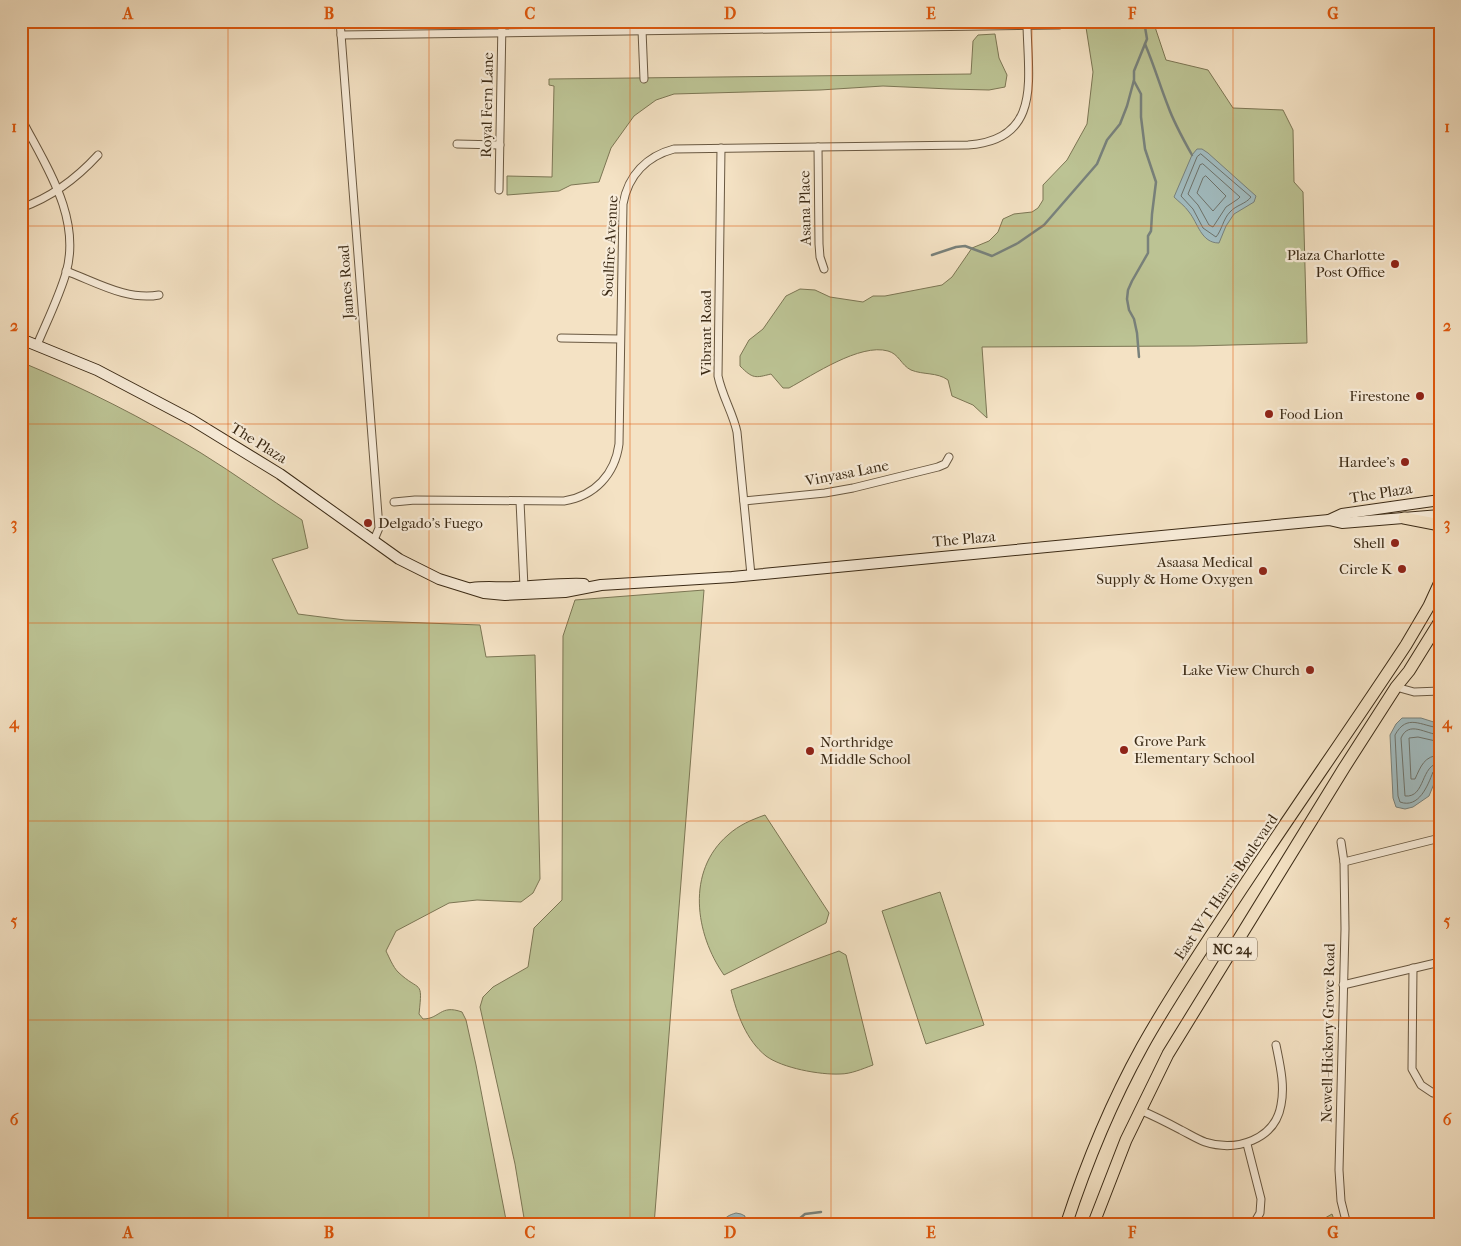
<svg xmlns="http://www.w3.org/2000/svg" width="1461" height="1246" viewBox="0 0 1461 1246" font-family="'IM FELL French Canon',serif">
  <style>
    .green { fill: #bcc394; stroke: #7c7654 }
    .water { fill: #a1bbbf; stroke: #78817b }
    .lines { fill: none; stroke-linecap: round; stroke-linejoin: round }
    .shore { stroke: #6e726a; stroke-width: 1 }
    .stream { stroke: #78817b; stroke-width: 2.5 }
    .street-casing { stroke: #695841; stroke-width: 9 }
    .secondary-casing { stroke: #3b2a15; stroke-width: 12 }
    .primary-casing { stroke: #3b2a15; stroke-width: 13 }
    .street { stroke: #f8ecd9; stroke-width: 7 }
    .secondary { stroke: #f8ecd9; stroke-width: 10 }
    .primary { stroke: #f4e2c4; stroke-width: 11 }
    .grid { fill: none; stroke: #df570c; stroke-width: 1; stroke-opacity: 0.55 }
    .poi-dot { fill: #8f2418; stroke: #f8ecd9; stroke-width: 2 }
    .labels { text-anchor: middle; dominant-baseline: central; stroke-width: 4.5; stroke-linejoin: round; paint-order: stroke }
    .shield { fill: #f8ecd9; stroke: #746450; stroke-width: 1 }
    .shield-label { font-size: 14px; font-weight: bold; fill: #3b2a15 }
    .street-label { font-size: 15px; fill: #3b2a15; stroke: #f8ecd9 }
    .poi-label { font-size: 15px; fill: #3b2a15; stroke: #f8ecd9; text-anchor: end }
    .neatline { fill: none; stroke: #df570c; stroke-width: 2 }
    .grid-label { font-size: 16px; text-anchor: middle; font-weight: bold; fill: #df570c }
  </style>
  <rect width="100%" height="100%" fill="#f4e2c4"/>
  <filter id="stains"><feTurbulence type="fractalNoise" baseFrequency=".004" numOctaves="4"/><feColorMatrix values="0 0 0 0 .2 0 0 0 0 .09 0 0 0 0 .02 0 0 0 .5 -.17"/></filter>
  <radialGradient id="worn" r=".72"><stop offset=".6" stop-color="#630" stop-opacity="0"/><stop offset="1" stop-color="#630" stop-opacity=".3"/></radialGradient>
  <g class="green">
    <path d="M352,21H382V25H357Z"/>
    <path d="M1085,21H1153L1166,60L1208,70L1233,108L1283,110L1293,130L1294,182L1303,192L1307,343L1194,346L982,347L987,418L973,405L952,396L948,380C937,372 923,375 911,370C901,365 899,354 888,351C860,343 813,375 789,388H783L771,374C755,378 753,379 740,366V356L749,340L763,329L786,296L800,289L815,290L830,297L863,302L873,296H885L942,285L952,277L972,248L989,241L998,232L1003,219L1014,214L1032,212L1038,208L1043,200V185L1067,160L1087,124L1093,72Z"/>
    <path d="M995,34L999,58L1007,75L1005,87L989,90L950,89L883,86L820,90L674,94L656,100L634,116L611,148L599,182L571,185L559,191L507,195V176L552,177L554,86L549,85V79L971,74L973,41L978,35Z"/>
    <path d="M21,362C84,388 143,418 201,453C235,474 268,498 302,520L308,548L272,559L298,614L345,620L480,625L486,657L535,655L540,879L533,893L521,902L477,900L449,903L396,931L386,951C389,957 393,967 398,972C420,993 423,978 419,1014L423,1019C440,1019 440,1004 462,1012L466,1020L476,1065L507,1225H21Z"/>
    <path d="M704,590L654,1225H522L524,1218L515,1164L480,1007L483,997L493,987L528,967L534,928L562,900L563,636L575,600Z"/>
    <path d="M765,815L829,913L826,923L724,975C695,934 686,871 728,835C739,825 751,820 765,815Z"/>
    <path d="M940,892L984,1025L926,1044L882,911Z"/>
    <path d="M839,951L846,955L873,1065C862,1069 851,1074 840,1074C820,1075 782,1068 766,1056C746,1040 737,1014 731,990Z"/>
    <path d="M1332,1214L1336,1225H1313Z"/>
  </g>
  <g class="water">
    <path d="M1197,149H1202L1208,153L1256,196L1254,202L1234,214L1226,226L1219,243C1201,243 1198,223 1189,212C1185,206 1179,202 1174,197L1192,155Z"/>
    <path d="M1402,718H1421L1440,724V769L1429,796L1413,807L1405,809L1396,807L1393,798L1390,735L1396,724Z"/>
    <path d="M736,1213L741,1214L745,1216L743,1225H722C724,1217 729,1215 736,1213Z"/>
  </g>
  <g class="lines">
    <g class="shore">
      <path d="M1201,154L1251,197C1246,204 1236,205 1230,212C1223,219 1222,230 1216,237L1203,228L1193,209L1181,196L1197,157Z"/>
      <path d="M1203,164L1240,197L1238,199L1226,207L1213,227L1209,225L1198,205L1188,194L1200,165Z"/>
      <path d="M1206,176L1226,196L1213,211L1197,193L1203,178Z"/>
      <path d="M1440,728C1421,726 1407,713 1395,735L1398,796L1400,802C1419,809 1428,785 1433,772L1440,769"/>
      <path d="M1440,735C1425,734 1409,720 1401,738L1405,796C1426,798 1420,764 1440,763"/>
      <path d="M1440,742L1418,737L1409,738L1411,779H1415C1421,766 1424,756 1440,755"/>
    </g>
    <g class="stream">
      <path d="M1145,44C1154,65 1160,86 1168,106C1174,123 1183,139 1192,155"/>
      <path d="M1134,81L1141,94V117L1145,149L1156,182L1152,214L1151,231L1148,236V253L1132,281L1128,290L1127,299L1129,310L1134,319L1137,333L1139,357"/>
      <path d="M932,255L956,247L965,246L992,256L1018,243L1044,225L1097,164L1107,140L1120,124L1127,106L1134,80V71L1147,39L1144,21"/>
      <path d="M792,1225L805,1214L821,1212"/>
    </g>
    <g class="street-casing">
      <g id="street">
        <path d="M340,21L379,528L374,540"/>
        <path d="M642,30L644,79"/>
        <path d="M341,35L1059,25"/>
        <path d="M21,118C45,165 82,217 66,273C59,297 47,321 37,345"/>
        <path d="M457,144L500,145"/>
        <path d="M818,147L819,244L820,257L824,269"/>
        <path d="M721,148L718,376C722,396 733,413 737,432L751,575"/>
        <path d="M499,190L502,21"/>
        <path d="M21,208C52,197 76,179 98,155"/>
        <path d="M66,271C96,282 127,301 159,295"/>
        <path d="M561,338L620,339"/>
        <path d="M520,501L524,587"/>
        <path d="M744,501L825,493L853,488L938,467L945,464L949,457"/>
        <path d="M394,502L415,500L564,501C595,496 615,474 619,444L623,204C628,175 647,156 674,149L968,145C1042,140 1028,79 1027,25"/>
        <path d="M1396,687L1414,692L1440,691"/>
        <path d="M1341,842L1344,862L1345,929L1339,1170L1341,1201L1347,1225"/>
        <path d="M1344,862L1440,838"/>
        <path d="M1413,968L1412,1069L1421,1085L1433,1093L1440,1094"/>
        <path d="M1343,985L1440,962"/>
        <path d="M1140,1110C1154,1116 1168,1123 1181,1130C1189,1134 1197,1139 1205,1142C1236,1152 1275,1140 1281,1105C1285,1085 1280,1065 1276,1045"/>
        <path d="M1247,1144L1261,1199L1260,1213L1253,1225"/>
      </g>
    </g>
    <g class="secondary-casing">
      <g id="secondary">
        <path d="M21,339L97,370L192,420L280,474L399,559L439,579L484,593L505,595L565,592L601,585L732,577L1329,520L1342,523L1440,515"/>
        <path d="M1329,520L1342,514L1440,500"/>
        <path d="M472,588C486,586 500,588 514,587C538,586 561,583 584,584"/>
      </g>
    </g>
    <g class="primary-casing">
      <g id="primary">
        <path d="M1404,518L1440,525"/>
        <path d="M1066,1225C1086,1164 1111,1103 1142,1047C1172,993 1207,942 1241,890C1295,808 1352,727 1406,645L1429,606L1440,582"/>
        <path d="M1093,1225L1126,1140L1168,1054L1344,768L1396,687L1409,671L1440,621"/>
      </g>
    </g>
    <use href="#street" class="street"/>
    <use href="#secondary" class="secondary"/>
    <use href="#primary" class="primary"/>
  </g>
  <path class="grid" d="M228,21V1225M429,21V1225M630,21V1225M831,21V1225M1032,21V1225M1233,21V1225M21,226H1440M21,424H1440M21,623H1440M21,821H1440M21,1020H1440"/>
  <g class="poi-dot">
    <circle cx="1395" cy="264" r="5"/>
    <circle cx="1420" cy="396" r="5"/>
    <circle cx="1269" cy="414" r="5"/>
    <circle cx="1405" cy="462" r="5"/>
    <circle cx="368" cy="523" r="5"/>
    <circle cx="1395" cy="543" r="5"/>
    <circle cx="1402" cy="569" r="5"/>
    <circle cx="1263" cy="571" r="5"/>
    <circle cx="1310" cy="670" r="5"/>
    <circle cx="1124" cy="750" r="5"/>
    <circle cx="810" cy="751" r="5"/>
  </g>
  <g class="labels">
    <rect class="shield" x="1207" y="937.5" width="50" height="23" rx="4"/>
    <g class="shield-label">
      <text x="1232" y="949">NC 24</text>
    </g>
    <g class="street-label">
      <text transform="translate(487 105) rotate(-89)">Royal Fern Lane</text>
      <text transform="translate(805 208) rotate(-91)">Asana Place</text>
      <text transform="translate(610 246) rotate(-87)">Soulfire Avenue</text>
      <text transform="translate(346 282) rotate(-94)">James Road</text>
      <text transform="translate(706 333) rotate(-90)">Vibrant Road</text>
      <text transform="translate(259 443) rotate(32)">The Plaza</text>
      <text transform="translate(847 473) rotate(-11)">Vinyasa Lane</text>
      <text transform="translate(1381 493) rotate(-9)">The Plaza</text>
      <text transform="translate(964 539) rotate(-5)">The Plaza</text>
      <text transform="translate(1226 887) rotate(-56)">East W T Harris Boulevard</text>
      <text transform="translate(1328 1033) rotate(-89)">Newell-Hickory Grove Road</text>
    </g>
    <g class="poi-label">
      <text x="1385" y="255">Plaza Charlotte<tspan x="1385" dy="17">Post Office</tspan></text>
      <text x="1410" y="396">Firestone</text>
      <text x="1279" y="414" text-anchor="start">Food Lion</text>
      <text x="1395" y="462">Hardee's</text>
      <text x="378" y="523" text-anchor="start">Delgado's Fuego</text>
      <text x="1385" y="543">Shell</text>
      <text x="1253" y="562">Asaasa Medical<tspan x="1253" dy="17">Supply &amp; Home Oxygen</tspan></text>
      <text x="1392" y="569">Circle K</text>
      <text x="1300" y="670">Lake View Church</text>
      <text x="1134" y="741" text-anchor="start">Grove Park<tspan x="1134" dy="17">Elementary School</tspan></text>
      <text x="820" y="742" text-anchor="start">Northridge<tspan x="820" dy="17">Middle School</tspan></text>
    </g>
  </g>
  <rect width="1461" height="1246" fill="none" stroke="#f4e2c4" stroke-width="55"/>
  <rect x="28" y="28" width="1406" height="1190" class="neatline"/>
  <g class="grid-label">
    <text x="128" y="19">A</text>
    <text x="329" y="19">B</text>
    <text x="530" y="19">C</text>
    <text x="730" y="19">D</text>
    <text x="931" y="19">E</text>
    <text x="1132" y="19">F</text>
    <text x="1333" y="19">G</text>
    <text x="14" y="132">1</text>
    <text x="1447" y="132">1</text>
    <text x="14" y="331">2</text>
    <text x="1447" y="331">2</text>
    <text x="14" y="529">3</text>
    <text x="1447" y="529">3</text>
    <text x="14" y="728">4</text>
    <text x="1447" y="728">4</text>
    <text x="14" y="926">5</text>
    <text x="1447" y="926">5</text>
    <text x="14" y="1125">6</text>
    <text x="1447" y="1125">6</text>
    <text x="128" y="1238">A</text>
    <text x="329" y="1238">B</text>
    <text x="530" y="1238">C</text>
    <text x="730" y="1238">D</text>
    <text x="931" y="1238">E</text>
    <text x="1132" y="1238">F</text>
    <text x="1333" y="1238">G</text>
  </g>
  <rect width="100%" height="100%" filter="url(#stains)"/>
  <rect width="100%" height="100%" fill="url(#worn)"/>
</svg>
